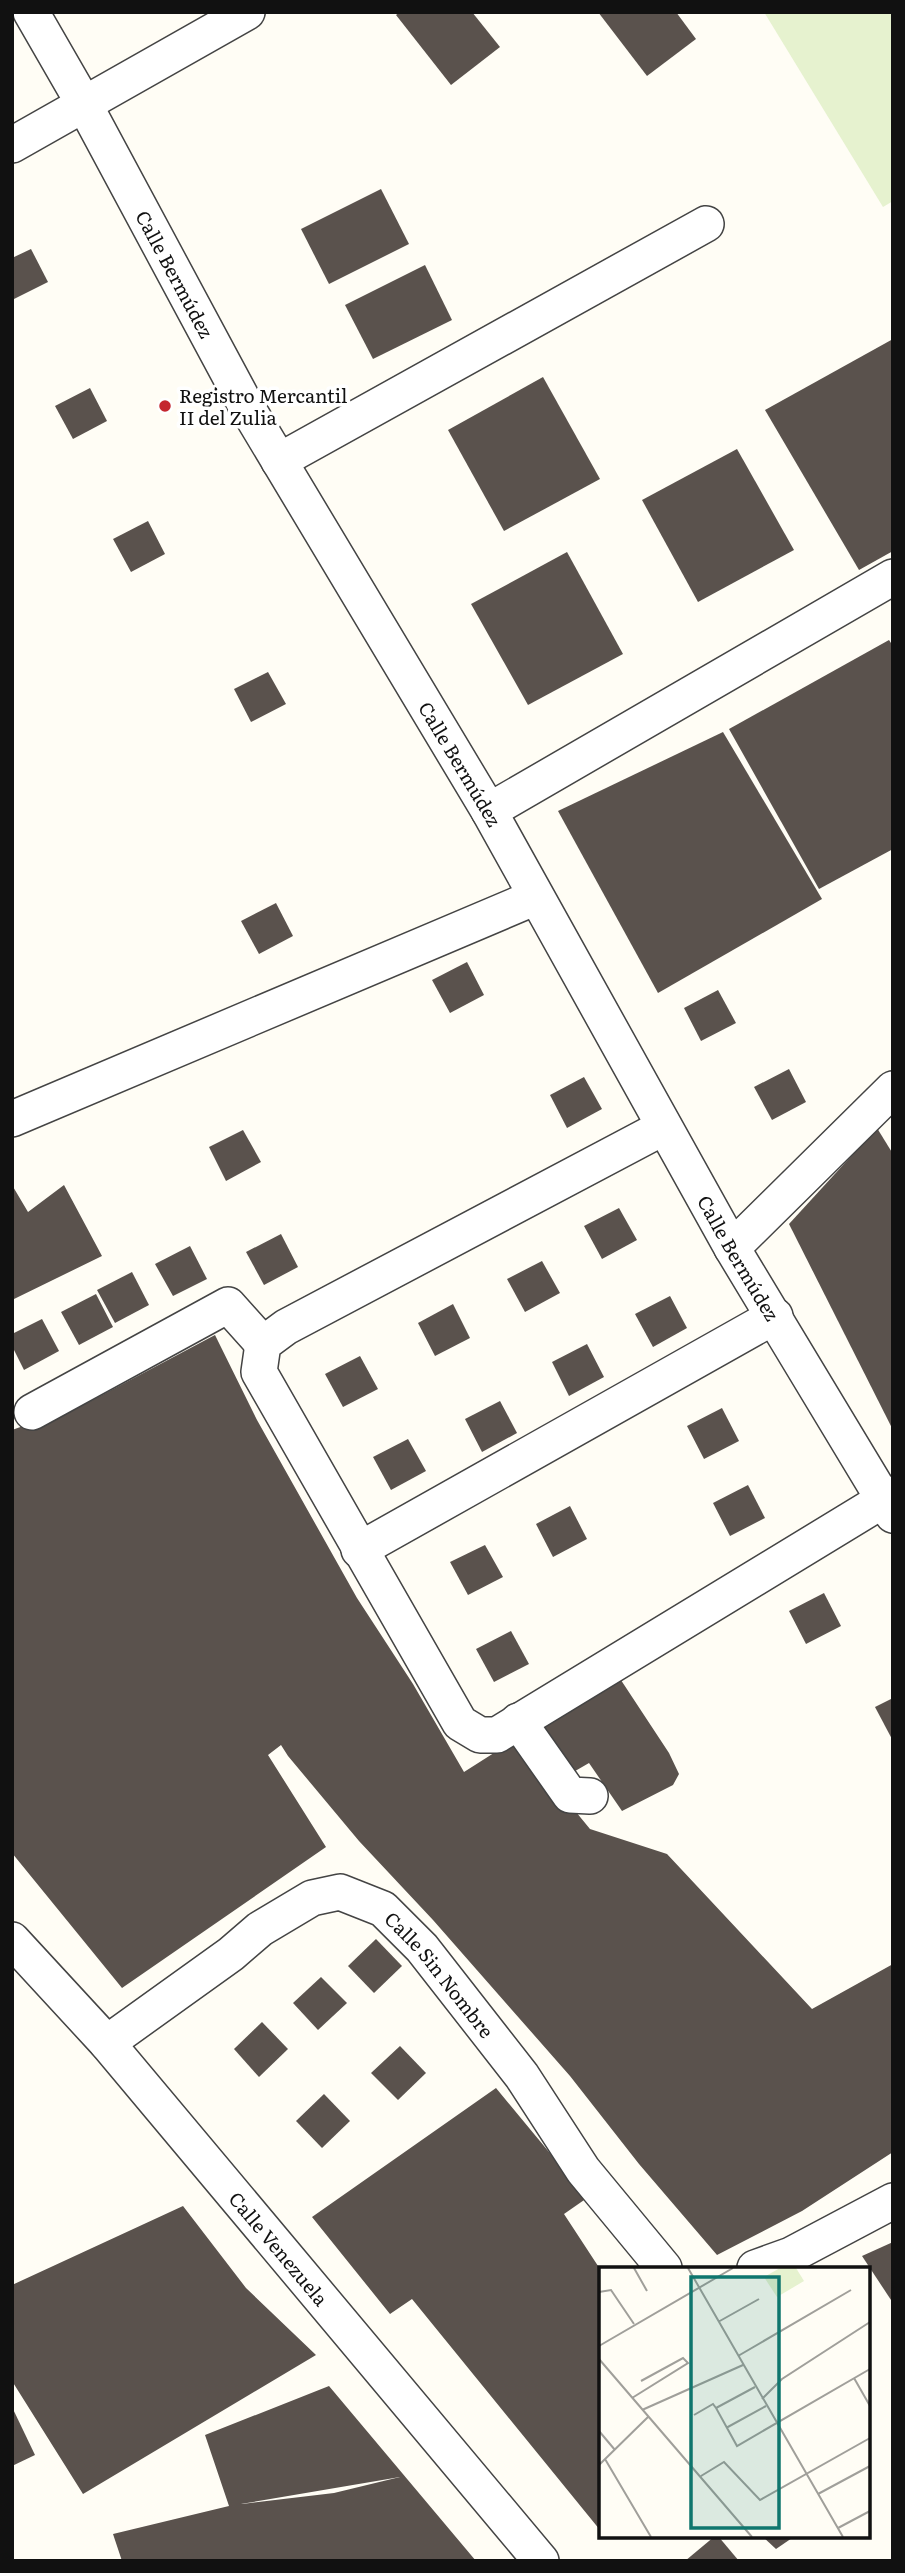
<svg xmlns="http://www.w3.org/2000/svg" width="905" height="2573" viewBox="0 0 905 2573" font-family="Literata,serif">
  <style>
    .pitch { fill: #e6f2cf }
    .building { fill: #5a524d; fill-rule: evenodd }
    .lines { fill: none; stroke-linecap: round; stroke-linejoin: round }
    .street-casing { stroke: #444; stroke-width: 38 }
    .street { stroke: #fff; stroke-width: 35 }
    .poi-dot { fill: #c4262e; stroke: #fff; stroke-width: 2.5 }
    .labels { text-anchor: middle; dominant-baseline: central; stroke-width: 7; stroke-linejoin: round; paint-order: stroke }
    .street-label { font-size: 19px; fill: #111; stroke: #fff }
    .poi-label { font-size: 19px; fill: #111; stroke: #fff; text-anchor: start }
    .inset-road { fill: none; stroke: #a09f9a; stroke-width: 2 }
    .view { fill: #0f766e; fill-opacity: 0.15; stroke: #0f766e; stroke-width: 3.5 }
    .inset-edge { fill: none; stroke: #111; stroke-width: 3.5 }
  </style>
  <rect width="100%" height="100%" fill="#fffdf5"/>
  <path class="pitch" d="M764,12H893V201L883,207Z"/>
  <g class="building">
    <path d="M400,12H472L500,47L451,85L396,15Z"/>
    <path d="M598,12H676L696,39L647,76Z"/>
    <path d="M381,189L409,244L329,284L301,229Z"/>
    <path d="M31,249L48,282L12,300V258Z"/>
    <path d="M425,265L452,320L373,359L345,305Z"/>
    <path d="M893,339V551L859,570L765,410Z"/>
    <path d="M543,377L600,479L504,531L448,430Z"/>
    <path d="M90,388L107,421L73,439L55,406Z"/>
    <path d="M737,449L794,550L698,602L642,500Z"/>
    <path d="M148,521L165,554L131,572L113,539Z"/>
    <path d="M567,552L623,654L528,705L471,604Z"/>
    <path d="M889,640L893,646V849L819,889L729,729Z"/>
    <path d="M268,672L286,704L251,722L234,689Z"/>
    <path d="M723,732L822,899L658,993L558,811Z"/>
    <path d="M276,903L293,936L259,954L241,921Z"/>
    <path d="M467,962L484,995L450,1013L432,980Z"/>
    <path d="M718,990L736,1023L701,1041L684,1008Z"/>
    <path d="M789,1069L806,1102L772,1120L754,1087Z"/>
    <path d="M584,1077L602,1109L567,1128L550,1095Z"/>
    <path d="M877,1128L893,1154V1430L789,1224Z"/>
    <path d="M243,1130L261,1162L226,1181L209,1147Z"/>
    <path d="M12,1185L28,1212L64,1185L102,1256L12,1300Z"/>
    <path d="M619,1208L637,1240L602,1259L584,1226Z"/>
    <path d="M281,1234L298,1267L264,1285L246,1252Z"/>
    <path d="M190,1246L207,1279L173,1296L155,1264Z"/>
    <path d="M542,1261L560,1293L525,1312L507,1279Z"/>
    <path d="M132,1272L149,1305L115,1323L97,1290Z"/>
    <path d="M96,1294L113,1327L79,1345L61,1312Z"/>
    <path d="M670,1296L687,1328L653,1347L635,1314Z"/>
    <path d="M453,1304L470,1338L435,1356L418,1323Z"/>
    <path d="M42,1319L59,1351L24,1370L12,1346V1334Z"/>
    <path d="M215,1335L257,1420L357,1598L413,1684L464,1772L516,1739L590,1829L667,1854L812,2009L893,1964V2152L802,2211L717,2255L639,2164L570,2076L433,1920L359,1841L288,1756L281,1745L268,1755L326,1847L122,1988L12,1853V1430L85,1404Z"/>
    <path d="M587,1344L604,1377L569,1396L552,1362Z"/>
    <path d="M360,1356L378,1389L343,1407L325,1374Z"/>
    <path d="M500,1401L517,1433L482,1452L465,1419Z"/>
    <path d="M722,1408L739,1441L704,1459L687,1426Z"/>
    <path d="M408,1439L426,1471L391,1490L373,1457Z"/>
    <path d="M748,1485L765,1518L730,1536L713,1503Z"/>
    <path d="M570,1506L587,1539L553,1557L536,1524Z"/>
    <path d="M485,1545L503,1577L468,1595L450,1562Z"/>
    <path d="M824,1593L841,1626L806,1644L789,1611Z"/>
    <path d="M511,1631L529,1664L494,1682L476,1649Z"/>
    <path d="M615,1671L669,1753L679,1774L673,1785L622,1811L589,1763L570,1774L539,1724Z"/>
    <path d="M893,1698V1741L875,1707Z"/>
    <path d="M376,1939L402,1966L374,1993L348,1966Z"/>
    <path d="M321,1977L347,2003L318,2030L293,2003Z"/>
    <path d="M262,2022L288,2049L259,2077L234,2049Z"/>
    <path d="M400,2046L426,2073L398,2100L371,2073Z"/>
    <path d="M496,2088L587,2198L564,2214L600,2269V2530L412,2299L390,2314L312,2217Z"/>
    <path d="M324,2094L350,2121L322,2148L296,2121Z"/>
    <path d="M183,2206L246,2288L316,2355L83,2494L12,2381V2285Z"/>
    <path d="M893,2242V2303L862,2256Z"/>
    <path d="M329,2386L476,2561H122L113,2534L229,2506L205,2435ZM400,2477L334,2493L242,2504H241Z"/>
    <path d="M12,2407L35,2455L12,2466Z"/>
    <path d="M715,2536H718L739,2561H685Z"/>
    <path d="M762,2536H795L776,2549Z"/>
  </g>
  <g class="lines">
    <g class="street-casing">
      <g id="street">
        <path id="s1" d="M31,12L84,104L245,404L489,811L732,1248L893,1515"/>
        <path d="M12,145L247,12"/>
        <path d="M279,461L706,224"/>
        <path d="M489,811L893,577"/>
        <path d="M12,1119L536,897"/>
        <path d="M664,1127L286,1327L263,1344L259,1372L460,1723L480,1735H497L893,1494"/>
        <path d="M732,1248L893,1089"/>
        <path d="M32,1412L228,1305L263,1344"/>
        <path d="M359,1550L775,1316"/>
        <path d="M518,1721L570,1795L590,1796"/>
        <path id="s2" d="M12,1940L107,2043L541,2561"/>
        <path id="s3" d="M107,2043L231,1954L260,1929L312,1898L340,1892L383,1909L422,1948L522,2076L583,2170L664,2268"/>
        <path d="M755,2268L791,2255L893,2201"/>
      </g>
    </g>
    <use href="#street" class="street"/>
  </g>
  <circle class="poi-dot" cx="165" cy="406" r="7"/>
  <g class="labels">
    <g class="street-label">
      <text stroke="none"><textPath href="#s1" startOffset="299">Calle Bermúdez</textPath></text>
      <text stroke="none"><textPath href="#s1" startOffset="866">Calle Bermúdez</textPath></text>
      <text stroke="none"><textPath href="#s1" startOffset="1433">Calle Bermúdez</textPath></text>
      <text stroke="none"><textPath href="#s3" startOffset="413">Calle Sin Nombre</textPath></text>
      <text stroke="none"><textPath href="#s2" startOffset="408">Calle Venezuela</textPath></text>
    </g>
    <g class="poi-label">
      <text x="179" y="395">Registro Mercantil<tspan x="179" dy="22">II del Zulia</tspan></text>
    </g>
  </g>
  <g transform="translate(599 2267)">
    <rect width="271" height="271" fill="#fffdf5"/>
    <path d="M181,1H197L205,14L178,30L165,10Z" fill="#e6f2cf"/>
    <path class="inset-road" d="M35,1L48,24M89,1L244,270M0,25L12,23L35,57M119,55L160,32M0,79L134,1M139,89L252,23M0,92L153,270M255,111L271,139M156,120L117,141L138,179L271,102M33,131L89,96L84,91L42,114M163,132L183,112L271,55M43,143L144,98M95,148L114,137L117,141M127,161L167,139M0,164L16,183M6,192L52,270M0,198L49,150M102,209L125,195L161,233L271,171M219,227L271,199M239,261L271,244"/>
    <path class="view" d="M92,10H180V261H92Z"/>
    <rect width="271" height="271" class="inset-edge"/>
  </g>
  <rect width="905" height="2573" fill="none" stroke="#111111" stroke-width="28"/>
</svg>
